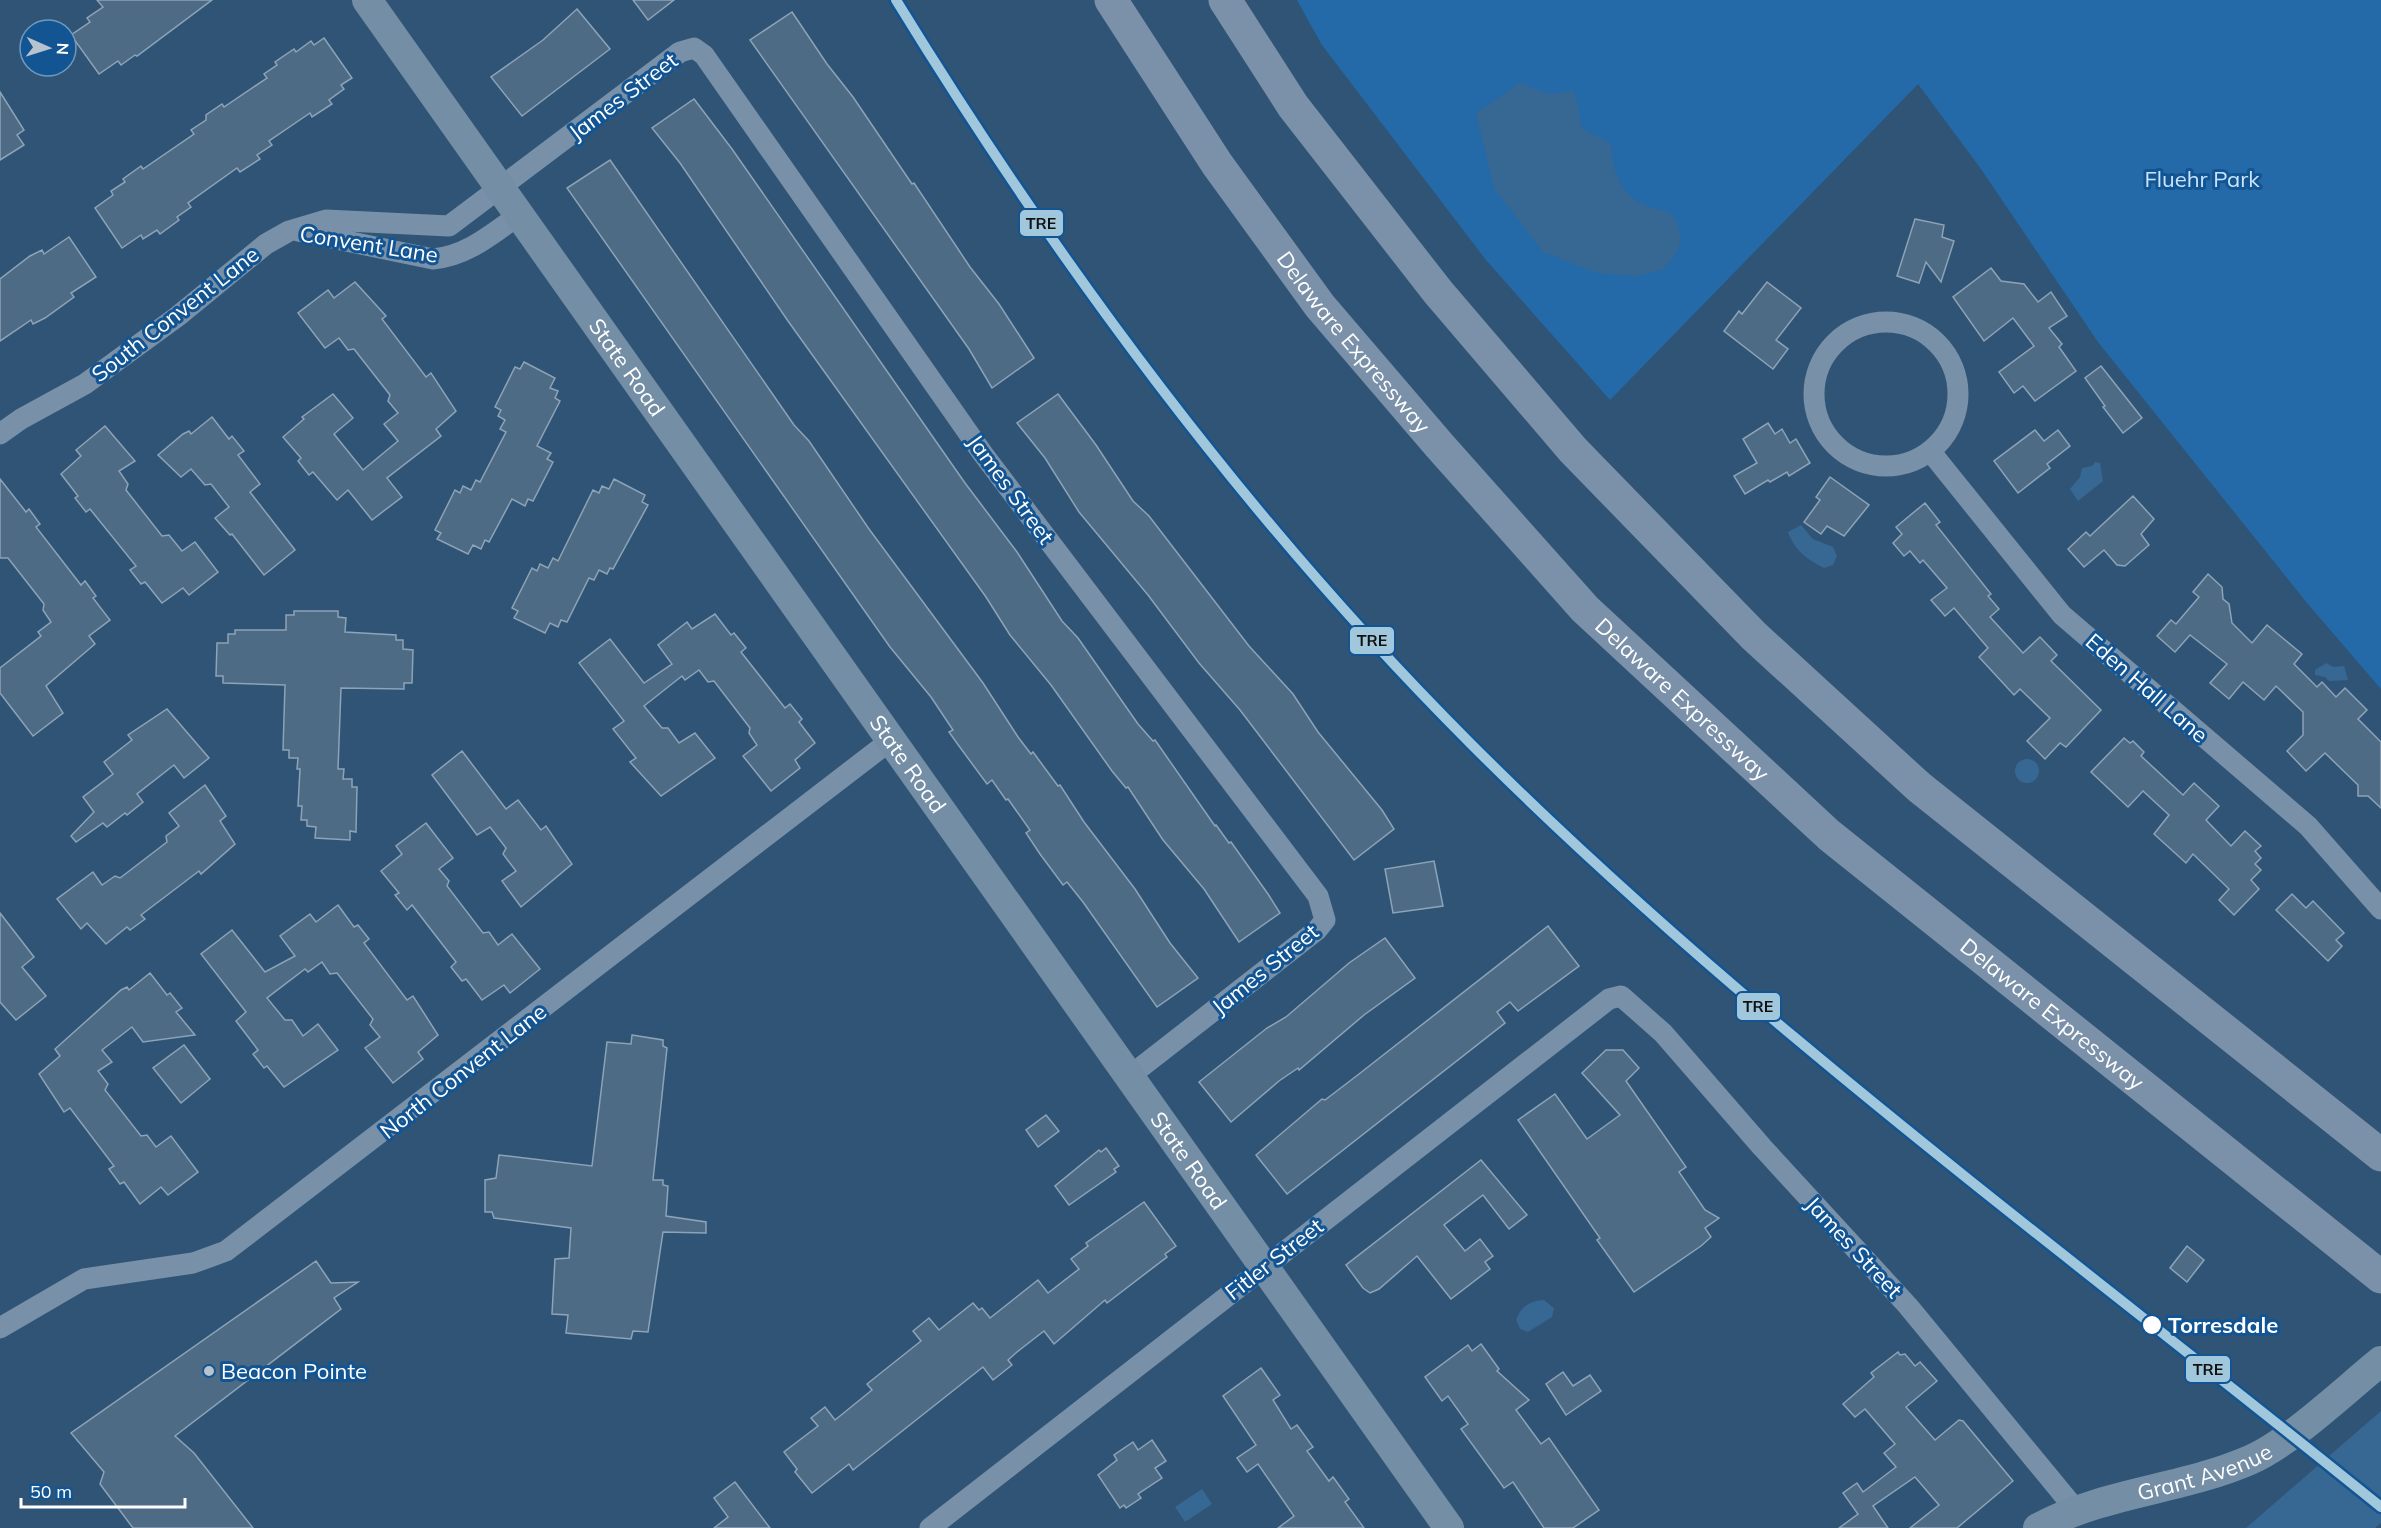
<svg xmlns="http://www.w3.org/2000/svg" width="2381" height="1528" viewBox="0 0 2381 1528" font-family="Mulish,sans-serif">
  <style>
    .green { fill: #246aa9 }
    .water { fill: #376793 }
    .building { fill: #4e6b85; stroke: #8da3b7; stroke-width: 1.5 }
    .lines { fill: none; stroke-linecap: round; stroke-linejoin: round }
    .street { stroke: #7891a9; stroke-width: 21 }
    .secondary { stroke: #748ea5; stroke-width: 30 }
    .highway { stroke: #7b91a9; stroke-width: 33 }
    .rail-1-casing { stroke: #135593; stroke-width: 15 }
    .rail-1 { stroke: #a1c7dd; stroke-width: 10 }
    .stop-dot { fill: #fff; stroke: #135593; stroke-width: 2 }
    .poi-dot { fill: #b7c3cf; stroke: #135593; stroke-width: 2 }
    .labels { text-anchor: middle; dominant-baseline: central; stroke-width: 6; stroke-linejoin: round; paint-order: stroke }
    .street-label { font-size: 22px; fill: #fff; stroke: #135593 }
    .park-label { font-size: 22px; fill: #c8e4fd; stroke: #135593 }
    .stop-label { font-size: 22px; font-weight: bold; fill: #fff; stroke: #135593; text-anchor: start }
    .poi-label { font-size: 22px; fill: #fff; stroke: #135593; text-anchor: start }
    .line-badge { stroke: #135593; stroke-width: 2 }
    .pale-badge-label { font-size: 16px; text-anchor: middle; font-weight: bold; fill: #111 }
  </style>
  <rect width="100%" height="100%" fill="#305476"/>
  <path class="green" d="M1297,0H2381V689L2307,603L2098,342L1981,169L1918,84L1610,400L1486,260L1322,45Z"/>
  <g class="water">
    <path d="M1520,83L1549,94L1573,91L1578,103L1581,127L1611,144C1613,165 1616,185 1634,199C1644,207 1653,207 1664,211C1678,215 1682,233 1679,246C1677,254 1668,263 1663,270L1637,276L1597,273L1543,252L1494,188L1476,113Z"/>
    <path d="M2095,462L2100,463L2103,481L2078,501L2070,489L2080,477L2082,468L2092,466Z"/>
    <path d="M1801,525L1813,539L1833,547L1837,556L1833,565L1824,568C1807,559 1795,551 1788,532Z"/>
    <path d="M2326,663L2333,667L2344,666L2348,680L2329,681L2325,677L2315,675V670Z"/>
    <circle cx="2027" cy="771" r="12"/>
    <path d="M1544,1300L1554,1308L1552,1317L1528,1332L1520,1329L1516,1320C1521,1306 1530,1301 1544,1300Z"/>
    <path d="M2381,1411V1523L2375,1528H2246Z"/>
    <path d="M1202,1489L1212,1504L1185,1522L1175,1507Z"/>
  </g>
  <g class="building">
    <path d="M97,0H212L137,56L135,55L121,65L118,61L99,74L71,35L90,22L87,18L103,7Z"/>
    <path d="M633,0H674L648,20Z"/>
    <path d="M577,9L610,49L522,116L491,77L543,40Z"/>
    <path d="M792,12L827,64L853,97L912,184L914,183L970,267L999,304L1034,358L992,388L969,349L750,40Z"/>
    <path d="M324,38L352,78L341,85L344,89L329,100L332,104L312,117L310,113L269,141L272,145L257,155L260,159L240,172L237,168L188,203L191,207L177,217L179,220L160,234L157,230L143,239L141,235L122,248L95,208L113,195L111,191L125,182L123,179L141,166L143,169L194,134L191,130L206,120V115L222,104L224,107L267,78L264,74L277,65L275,62L294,49L296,52L311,41L314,45Z"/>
    <path d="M0,92L24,130L17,135L24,145L0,160Z"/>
    <path d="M694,99L732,149L965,483L1017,552L1062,621L1078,638L1138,724L1153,741L1155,740L1215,826L1216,825L1229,843L1231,842L1268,894L1280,913L1239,942L1204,889L1163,840L1128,787L1126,788L1112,771L1051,685L1010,635L986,597L788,321L680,163L652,128Z"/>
    <path d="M610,160L794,425L809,441L869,529L983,683L1018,737L1031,754L1033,752L1058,786L1060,785L1084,822L1135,889L1170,943L1198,978L1157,1007L1083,902L1067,882L1063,885L1040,854L1026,833L1030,830L1008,799L1006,800L992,780L987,784L959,746L949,732L953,730L931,697L890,647L567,188Z"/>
    <path d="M1915,219L1944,225L1942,237L1954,241L1941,282L1926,262L1919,283L1897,276Z"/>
    <path d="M69,237L96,277L71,293L74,297L45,318L33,324L31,320L0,341V279L30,256L42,250L44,254Z"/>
    <path d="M1991,268L2001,281L2024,284L2038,302L2051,292L2067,316L2049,328L2062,344L2059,347L2076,371L2035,401L2023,386L2014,393L1999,372L2034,346L2013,318L1984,341L1953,297Z"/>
    <path d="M355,282L386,316L382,319L426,377L431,373L456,411L436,429L441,436L387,478L402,497L372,520L348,490L337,500L313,472L309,475L298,461L301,458L283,437L304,419L302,417L333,394L353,418L334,434L363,470L398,441L384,424L398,413L388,401L390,395L354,349L348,350L339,338L325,348L298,313L328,290L334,298Z"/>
    <path d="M1767,282L1801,308L1776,340L1788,349L1773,369L1724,331L1739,311L1742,314Z"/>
    <path d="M524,362L555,378L550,388L558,391L555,398L560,401L537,446L551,453L547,459L553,462L533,501L528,499L525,506L512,499L489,542L485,540L481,549L473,545L468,554L437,539L441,533L435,530L455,490L460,493L463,486L471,490L476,480L480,482L506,432L500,429L505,420L498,416L501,410L495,407L515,367L520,369Z"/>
    <path d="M2101,366L2142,418L2123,433L2103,407L2105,406L2085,378Z"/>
    <path d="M1058,394L1096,445L1133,501L1149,516L1249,646L1293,694L1318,732L1382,810L1394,829L1354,860L1240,710L1199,663L1148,595L1079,512L1045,458L1017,423Z"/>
    <path d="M212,417L229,439L232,436L244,451L238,455L260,484L250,492L295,550L264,575L232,534L230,535L215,518L229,507L211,484L205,485L191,469L181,477L158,455L183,434L189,431L191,434Z"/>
    <path d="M1768,423L1775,434L1782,429L1790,443L1796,439L1810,463L1789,476L1787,472L1770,482L1768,480L1745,494L1734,476L1757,463L1743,439Z"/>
    <path d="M105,426L135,461L119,471L128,484L126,490L162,536L169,535L182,551L195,542L218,572L189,595L183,588L162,603L145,582L141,584L130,570L136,566L90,509L86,512L75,498L78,496L61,474L81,456L76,450Z"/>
    <path d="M2035,430L2044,441L2058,430L2070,446L2047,464L2050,468L2018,493L1994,461Z"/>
    <path d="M1830,477L1869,505L1844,536L1827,526L1821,534L1804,522L1820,500L1816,497Z"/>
    <path d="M0,479L26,512L29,509L40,524L36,527L81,585L85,581L96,596L93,598L110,620L89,636L95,644L46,686L63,713L33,736L0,693V668L41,636L38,632L51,622L43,610L44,604L8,558H0Z"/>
    <path d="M614,479L645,495L642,502L648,505L613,569L610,568L607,574L599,570L594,580L589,578L567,622L561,620L558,627L550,623L545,633L514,618L518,611L512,608L532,568L537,571L540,564L548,568L553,558L558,561L593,490L599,493L602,486L609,489Z"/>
    <path d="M2133,496L2154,519L2141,534L2149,545L2125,566L2117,565L2104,550L2084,567L2068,549L2086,532L2090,536Z"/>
    <path d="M1925,503L1940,522L1936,525L1991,594L1988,596L1999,609L1990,617L2023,653L2040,637L2057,655L2051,661L2101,710L2066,747L2060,743L2045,759L2027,741L2050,718L2020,689L2014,695L1979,657L1988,648L1954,608L1945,616L1931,600L1947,588L1923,560L1920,563L1910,551L1904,556L1893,543L1902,534L1896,527Z"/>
    <path d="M2208,574L2222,587L2223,599L2229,604L2232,623L2252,643L2267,625L2302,654L2294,664L2317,687L2322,682L2336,697L2345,688L2367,710L2358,719L2381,742V808L2368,796H2358V785L2325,753L2306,771L2287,751L2303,735V712L2276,686L2264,700L2243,682L2229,699L2210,683L2227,664L2190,635L2175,652L2157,636L2171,620L2176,624L2199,597L2193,592Z"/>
    <path d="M294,611H338V617L346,618L345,632L396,635V640H403V649L413,650L412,683H404V689L341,688L338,769H344L343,779H352V787H357L356,832L350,831V840L315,838L316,827L307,826V820H301L302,806H298L300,769H297L298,758H289V750H283L285,685L223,683V676H216L217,643H228V634H235V630H286V615H294Z"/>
    <path d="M715,614L731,635L734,633L746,648L741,652L785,708L790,704L802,719L799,722L815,743L795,760L800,768L771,791L743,756L757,745L749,733L750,728L714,681L708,682L699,670L685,680L682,676L644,706L662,728H668L679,743L695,733L715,758L661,796L630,762L636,758L613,729L624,721L579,663L610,639L644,683L672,664L658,645L687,622L692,629Z"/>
    <path d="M167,709L209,758L184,778L174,765L137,794L143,802L127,815L125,813L107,827L103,823L76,842L71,836L94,812L83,797L113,774L104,762L132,740L128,735Z"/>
    <path d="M2124,738L2130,743L2133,741L2144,752L2141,756L2183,795L2194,783L2219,806L2206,820L2231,846L2245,831L2261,846L2255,851L2261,858L2255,864L2261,870L2251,880L2259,889L2234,915L2219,900L2229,889L2193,854L2186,863L2154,834L2169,815L2143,791L2128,807L2091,772Z"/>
    <path d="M462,751L506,809L518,800L541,830L546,826L572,864L521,907L502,881L516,871L503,854L506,848L490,827L477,835L432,775Z"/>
    <path d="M205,785L226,816L220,821L235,844L201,874L199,871L141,915L145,919L130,930L127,927L106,944L87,923L81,929L57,899L93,872L102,885L115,876L120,878L167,842L166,836L179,826L169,813Z"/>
    <path d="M426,823L453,858L439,869L449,881L447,886L483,933L489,932L498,945L512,934L540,969L510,993L504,985L482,1000L466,979L462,981L451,967L456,962L412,905L407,910L395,895L399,893L381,871L402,854L396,846Z"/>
    <path d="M1434,861L1443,906L1393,913L1385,869Z"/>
    <path d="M2292,894L2306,908L2313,901L2344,933L2336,940L2342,946L2328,961L2276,910Z"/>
    <path d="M338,905L354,927L358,925L369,939L364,943L407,1000L413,996L438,1035L418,1052L423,1059L393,1083L365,1048L380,1037L370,1025L373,1019L337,973L330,974L322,962L308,972L305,969L267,998L285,1020H292L303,1036L318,1024L338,1050L284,1087L267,1066L264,1068L253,1054L258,1050L236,1021L246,1012L201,954L232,930L265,972L295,956L280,936L310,914L316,922Z"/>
    <path d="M0,913L34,957L22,967L46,996L16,1020L0,1002Z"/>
    <path d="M1548,926L1579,966L1518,1011L1510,1002L1497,1012L1505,1023L1287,1194L1256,1155L1322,1099L1325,1100L1359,1074Z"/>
    <path d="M1385,938L1415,978L1364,1015L1299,1070L1298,1068L1279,1081L1231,1122L1199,1082L1267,1028L1286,1017L1349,963Z"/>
    <path d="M150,973L167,995L170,993L182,1008L176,1012L195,1035L143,1042L132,1027L102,1050L112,1062L98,1071L108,1084L105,1090L141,1136L147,1135L156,1147L171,1136L198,1172L168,1195L161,1187L140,1204L124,1182L120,1184L109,1169L114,1166L70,1108L64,1112L39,1074L60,1056L55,1049L121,990L127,987L129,990Z"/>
    <path d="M632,1035L663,1040V1046L667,1048L653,1180H663V1185L668,1186L666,1216L706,1222V1233L663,1232L648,1332L633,1331L631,1339L566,1333L568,1315L552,1314L555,1259L569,1258L571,1228L494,1218L492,1212H485V1180L496,1178L499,1155L592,1166L607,1042L631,1044Z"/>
    <path d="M184,1045L210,1079L181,1103L153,1068Z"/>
    <path d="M1606,1050H1623L1639,1068L1626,1081L1686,1167L1679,1172L1705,1210L1719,1218L1705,1228L1711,1237L1701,1246L1634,1292L1597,1240L1600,1238L1518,1120L1555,1094L1587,1139L1620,1115L1582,1073Z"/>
    <path d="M1046,1115L1059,1131L1038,1147L1026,1130Z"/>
    <path d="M1106,1148L1119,1166L1114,1169L1116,1172L1069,1205L1055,1186L1099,1150L1101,1152Z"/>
    <path d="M1481,1160L1527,1215L1509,1229L1483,1195L1444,1225L1465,1251L1480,1239L1493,1256L1485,1262L1490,1269L1451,1299L1417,1256L1379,1289L1370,1293L1363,1288L1346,1265Z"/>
    <path d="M1144,1202L1176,1246L1165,1254L1167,1257L1107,1303L1105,1300L1054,1344L1044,1331L1017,1352L1008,1360L1012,1365L993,1380L983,1367L853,1470L849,1464L812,1493L795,1472L797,1469L784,1452L818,1426L811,1418L825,1407L835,1420L872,1390L867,1384L921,1341L913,1331L929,1318L939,1330L973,1303L979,1310L982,1308L990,1318L1038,1280L1048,1293L1079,1269L1071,1259L1088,1246L1086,1243Z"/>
    <path d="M2187,1246L2204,1260L2187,1282L2170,1268Z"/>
    <path d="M316,1261L331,1283L358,1282L334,1298L341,1309L175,1436L194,1453L253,1528H133L100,1484L104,1472L71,1433Z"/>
    <path d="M1481,1344L1499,1369L1497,1371L1529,1400L1516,1410L1541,1444L1549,1438L1599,1510L1573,1528H1544L1513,1482L1504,1488L1461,1429L1468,1424L1448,1396L1442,1401L1425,1377L1468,1345L1472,1351Z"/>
    <path d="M1898,1352L1900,1355L1905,1354L1915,1366L1920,1362L1937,1381L1906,1407L1935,1440L1959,1420L1963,1421L2013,1481L1957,1528H1910L1939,1505L1915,1477L1873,1506L1888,1528H1839L1858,1514L1843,1493L1857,1483L1863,1492L1896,1467L1884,1453L1895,1444L1865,1409L1855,1417L1843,1404L1874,1377L1871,1373Z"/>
    <path d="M1261,1368L1280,1395L1273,1400L1291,1429L1297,1425L1313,1447L1307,1451L1329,1481L1333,1477L1349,1499L1345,1502L1364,1528H1278L1294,1516L1258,1464L1247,1472L1237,1458L1256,1445L1223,1396Z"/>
    <path d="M1563,1372L1573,1386L1590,1375L1601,1391L1566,1415L1546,1384Z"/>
    <path d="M1152,1440L1166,1461L1155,1468L1162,1478L1138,1494L1141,1498L1126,1508L1124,1505L1120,1508L1098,1475L1117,1460L1114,1455L1133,1442L1138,1450Z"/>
    <path d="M735,1482L770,1528H714L728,1517L714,1498Z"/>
  </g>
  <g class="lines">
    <g class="street">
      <path d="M298,231L433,259C467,256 492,234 519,215"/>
      <circle cx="1886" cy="394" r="72"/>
      <path d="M0,434L21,419L85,384L178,316L266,244L289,231L326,220L449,226L680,52L694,48L704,55L983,454L1318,896L1325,920L1317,930L1131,1075"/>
      <path d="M1930,451L2062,615L2308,826L2381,909"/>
      <path d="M0,1328L84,1279L193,1263L226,1251L891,740"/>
      <path d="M930,1528L1609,999L1621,996L1663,1033L1762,1147L1908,1306L2076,1510"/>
    </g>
    <g class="secondary">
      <path id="s1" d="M367,0L1449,1528"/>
      <path id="s2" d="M2038,1528C2104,1492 2181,1490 2250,1460C2291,1442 2345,1390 2381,1361"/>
    </g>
    <g class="highway">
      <path id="s3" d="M1111,0L1217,164L1320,306L1439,445L1585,609L1829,835L2381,1277"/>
      <path d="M1225,0L1293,106L1438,292L1573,450L1754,636L1919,787L2381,1155"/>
    </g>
    <g class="rail-1-casing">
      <path id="rail-1" d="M896,0C1061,269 1248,521 1471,744C1751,1024 2074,1258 2381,1507"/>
    </g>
    <use href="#rail-1" class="rail-1"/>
  </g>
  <circle class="stop-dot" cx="2152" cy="1325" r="10"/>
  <circle class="poi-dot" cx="209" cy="1371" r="6"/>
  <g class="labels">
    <g class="street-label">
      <text transform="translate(623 96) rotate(-37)">James Street</text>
      <text transform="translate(369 244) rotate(9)">Convent Lane</text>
      <text transform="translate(175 314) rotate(-38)">South Convent Lane</text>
      <text stroke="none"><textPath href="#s3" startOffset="420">Delaware Expressway</textPath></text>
      <text stroke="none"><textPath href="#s1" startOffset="450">State Road</textPath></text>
      <text transform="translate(1011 489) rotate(54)">James Street</text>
      <text transform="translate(2147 688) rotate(41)">Eden Hall Lane</text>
      <text stroke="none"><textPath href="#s3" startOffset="906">Delaware Expressway</textPath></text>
      <text stroke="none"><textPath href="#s1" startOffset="936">State Road</textPath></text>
      <text transform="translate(1265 969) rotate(-39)">James Street</text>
      <text stroke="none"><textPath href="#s3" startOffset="1392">Delaware Expressway</textPath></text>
      <text transform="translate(463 1071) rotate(-38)">North Convent Lane</text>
      <text stroke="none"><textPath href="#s1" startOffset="1422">State Road</textPath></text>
      <text transform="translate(1854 1247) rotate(47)">James Street</text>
      <text transform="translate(1274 1259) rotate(-38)">Fitler Street</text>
      <text stroke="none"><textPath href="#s2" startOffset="176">Grant Avenue</textPath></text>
    </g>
    <g class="park-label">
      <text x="2202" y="179">Fluehr Park</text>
    </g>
    <g class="stop-label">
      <text x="2168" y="1325">Torresdale</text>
    </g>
    <g class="poi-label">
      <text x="221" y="1371">Beacon Pointe</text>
    </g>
  </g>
  <g class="line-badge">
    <rect x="1019" y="209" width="45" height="28" rx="6" fill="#a1c7dd"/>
    <rect x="1349" y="626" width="46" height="29" rx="6" fill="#a1c7dd"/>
    <rect x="1736" y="992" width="45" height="29" rx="6" fill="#a1c7dd"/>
    <rect x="2185" y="1355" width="46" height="28" rx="6" fill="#a1c7dd"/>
  </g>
  <g class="pale-badge-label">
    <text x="1041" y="229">TRE</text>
    <text x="1372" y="646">TRE</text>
    <text x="1758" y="1012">TRE</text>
    <text x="2208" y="1375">TRE</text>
  </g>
  <g transform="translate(48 48) rotate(93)"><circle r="28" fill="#135593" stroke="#7199be" stroke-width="1.5"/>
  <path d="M0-4.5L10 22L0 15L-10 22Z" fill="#b7c3cf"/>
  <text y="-9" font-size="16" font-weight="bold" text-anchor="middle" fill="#ffffff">N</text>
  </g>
  <path d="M21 1498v9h164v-9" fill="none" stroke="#ffffff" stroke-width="3"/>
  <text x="30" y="1498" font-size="18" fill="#ffffff" stroke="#135593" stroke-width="4.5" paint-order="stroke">50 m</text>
</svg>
